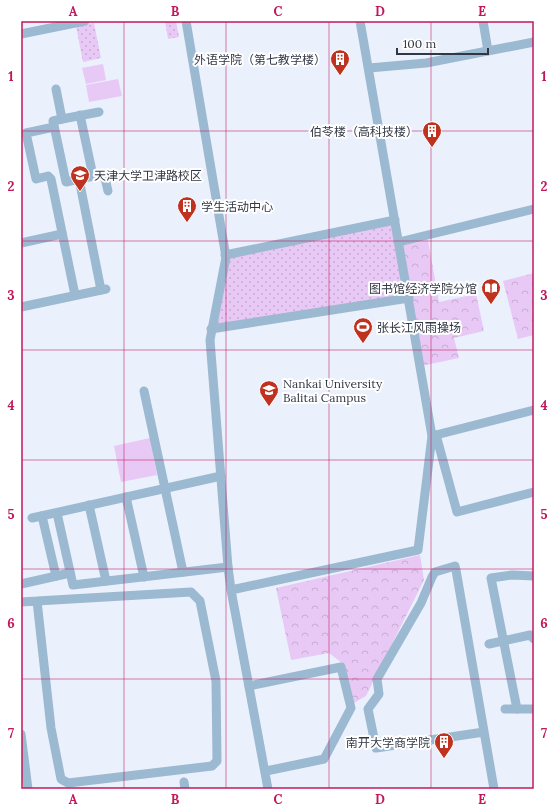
<svg xmlns="http://www.w3.org/2000/svg" width="555" height="810" viewBox="0 0 555 810" font-family="Lora,'Noto Sans SC',serif">
  <style>
    .green { fill: url(#green-dots) }
    .forest { fill: url(#forest-crowns) }
    .pitch { fill: #e8c8f4 }
    .lines { fill: none; stroke-linecap: round; stroke-linejoin: round }
    .minor { stroke: #9bb9d0; stroke-width: 9 }
    .grid { fill: none; stroke: #c2185b; stroke-width: 1; stroke-opacity: 0.55 }
    .labels { text-anchor: middle; dominant-baseline: central; stroke-width: 4; stroke-linejoin: round; paint-order: stroke }
    .poi-label { font-size: 12px; fill: #323744; stroke: #fff; text-anchor: end }
    .neatline { fill: none; stroke: #c2185b; stroke-width: 1.5 }
    .grid-label { font-size: 13px; text-anchor: middle; font-weight: bold; fill: #c2185b }
  </style>
  <defs>
    <pattern id="green-dots" width="8" height="8" patternUnits="userSpaceOnUse"><rect width="8" height="8" fill="#e8c8f4"/><path d="M2 2h.1M6 6h.1" fill="none" stroke="#c7acd2" stroke-width="1.8" stroke-linecap="round"/></pattern>
    <pattern id="forest-crowns" width="20" height="18" patternUnits="userSpaceOnUse"><rect width="20" height="18" fill="#e8c8f4"/><path d="M2 6a3 3 0 1 1 6 0M12 15a3 3 0 1 1 6 0" fill="none" stroke="#c7acd2"/></pattern>
  </defs>
  <rect width="100%" height="100%" fill="#ebf0fd"/>
  <g class="green">
    <path d="M165,21H176L179,37L168,39Z"/>
    <path d="M94,23L101,58L83,62L76,26Z"/>
    <path d="M392,225L404,297L216,325L228,257Z"/>
  </g>
  <g class="forest">
    <path d="M428,240L439,302L476,294L484,331L454,338L459,358L421,366L399,246Z"/>
    <path d="M534,273V335L518,339L503,281Z"/>
    <path d="M420,555L424,580L366,696L352,704L342,663L329,653L291,660L276,588Z"/>
  </g>
  <g class="pitch">
    <path d="M103,64L106,80L86,84L82,68Z"/>
    <path d="M118,79L122,96L89,102L86,85Z"/>
    <path d="M150,438L157,475L121,482L114,446Z"/>
  </g>
  <g class="lines">
    <g class="minor">
      <path d="M186,21L226,257L210,340L228,567L231,590L268,789"/>
      <path d="M483,21L488,51"/>
      <path d="M21,34L85,21"/>
      <path d="M369,68L426,63L534,42"/>
      <path d="M56,89L62,119L53,121L66,182L79,179L101,290"/>
      <path d="M80,115L93,176"/>
      <path d="M62,119L99,112"/>
      <path d="M54,127L26,133L36,179L48,176L51,179L75,295"/>
      <path d="M79,179L104,174L108,191"/>
      <path d="M399,242L534,209"/>
      <path d="M21,243L62,234"/>
      <path d="M225,255L395,220"/>
      <path d="M21,307L106,289"/>
      <path d="M211,329L409,298"/>
      <path d="M144,391L183,572"/>
      <path d="M436,435L457,512L534,492"/>
      <path d="M432,436L534,410"/>
      <path d="M126,497L144,577"/>
      <path d="M89,505L106,581"/>
      <path d="M57,513L73,585L228,567"/>
      <path d="M42,516L56,576"/>
      <path d="M32,518L221,476"/>
      <path d="M21,584L70,573"/>
      <path d="M231,590L418,550L432,436L360,21"/>
      <path d="M21,602L37,601L191,592L200,601L216,681L217,761L212,766L68,783L61,779L51,728L37,601"/>
      <path d="M489,644L530,635L534,639"/>
      <path d="M249,686L341,667L351,708L324,759L266,771"/>
      <path d="M505,709H534"/>
      <path d="M517,709L491,578L512,575L534,576"/>
      <path d="M484,732L376,748L368,709L379,694L377,679L421,603L432,577L435,572L455,566L456,570L494,789"/>
      <path d="M21,734L28,789"/>
      <path d="M184,782L185,789"/>
    </g>
  </g>
  <path class="grid" d="M124,21V789M226,21V789M329,21V789M431,21V789M21,131H534M21,241H534M21,350H534M21,460H534M21,569H534M21,679H534"/>
  <defs>
    <g id="building-pin" transform="scale(1)"><path d="M0 17L-7.5 6A9.5 9.5 0 1 1 7.5 6Z" fill="#be321f" stroke="#fff"/><path d="M-4-6H4V6H1V3H-1V6H-4ZM-2.5-4.3h1.7v1.8h-1.7ZM.8-4.3h1.7v1.8H.8ZM-2.5-1h1.7V.8h-1.7ZM.8-1h1.7V.8H.8Z" fill="#fff"/></g>
    <g id="university-pin" transform="scale(1)"><path d="M0 17L-7.5 6A9.5 9.5 0 1 1 7.5 6Z" fill="#be321f" stroke="#fff"/><path d="M0-5L7-2L0 1L-7-2ZM-4 1L0 2.5L4 1V4Q0 6-4 4Z" fill="#fff"/></g>
    <g id="library-pin" transform="scale(1)"><path d="M0 17L-7.5 6A9.5 9.5 0 1 1 7.5 6Z" fill="#be321f" stroke="#fff"/><path d="M-6-4Q-3-5.5-.7-3.5V5Q-3 3-6 4ZM6-4Q3-5.5 .7-3.5V5Q3 3 6 4Z" fill="#fff"/></g>
    <g id="stadium-pin" transform="scale(1)"><path d="M0 17L-7.5 6A9.5 9.5 0 1 1 7.5 6Z" fill="#be321f" stroke="#fff"/><path d="M0-5a6.5 5 0 1 0 0 10a6.5 5 0 1 0 0-10ZM-3.5-1.8h7v3.6h-7Z" fill="#fff"/></g>
  </defs>
  <g fill-rule="evenodd">
    <use href="#building-pin" x="340" y="59"/>
    <use href="#building-pin" x="432" y="131"/>
    <use href="#university-pin" x="80" y="175"/>
    <use href="#building-pin" x="187" y="206"/>
    <use href="#library-pin" x="491" y="288"/>
    <use href="#stadium-pin" x="363" y="327"/>
    <use href="#university-pin" x="269" y="390"/>
    <use href="#building-pin" x="444" y="742"/>
  </g>
  <g class="labels">
    <g class="poi-label">
      <text x="326" y="59">外语学院（第七教学楼）</text>
      <text x="418" y="131">伯苓楼（高科技楼）</text>
      <text x="94" y="175" text-anchor="start">天津大学卫津路校区</text>
      <text x="201" y="206" text-anchor="start">学生活动中心</text>
      <text x="477" y="288">图书馆经济学院分馆</text>
      <text x="377" y="327" text-anchor="start">张长江风雨操场</text>
      <text x="283" y="383" text-anchor="start">Nankai University<tspan x="283" dy="14">Balitai Campus</tspan></text>
      <text x="430" y="742">南开大学商学院</text>
    </g>
  </g>
  <rect width="555" height="810" fill="none" stroke="#ffffff" stroke-width="44"/>
  <path d="M397 48v6h91v-6" fill="none" stroke="#323744" stroke-width="2"/>
  <text x="403" y="48" font-size="12" fill="#323744" stroke="#ffffff" stroke-width="3" paint-order="stroke">100 m</text>
  <rect x="22" y="22" width="511" height="766" class="neatline"/>
  <g class="grid-label">
    <text x="73" y="16">A</text>
    <text x="175" y="16">B</text>
    <text x="278" y="16">C</text>
    <text x="380" y="16">D</text>
    <text x="482" y="16">E</text>
    <text x="11" y="81">1</text>
    <text x="544" y="81">1</text>
    <text x="11" y="191">2</text>
    <text x="544" y="191">2</text>
    <text x="11" y="300">3</text>
    <text x="544" y="300">3</text>
    <text x="11" y="410">4</text>
    <text x="544" y="410">4</text>
    <text x="11" y="519">5</text>
    <text x="544" y="519">5</text>
    <text x="11" y="628">6</text>
    <text x="544" y="628">6</text>
    <text x="11" y="738">7</text>
    <text x="544" y="738">7</text>
    <text x="73" y="804">A</text>
    <text x="175" y="804">B</text>
    <text x="278" y="804">C</text>
    <text x="380" y="804">D</text>
    <text x="482" y="804">E</text>
  </g>
</svg>
